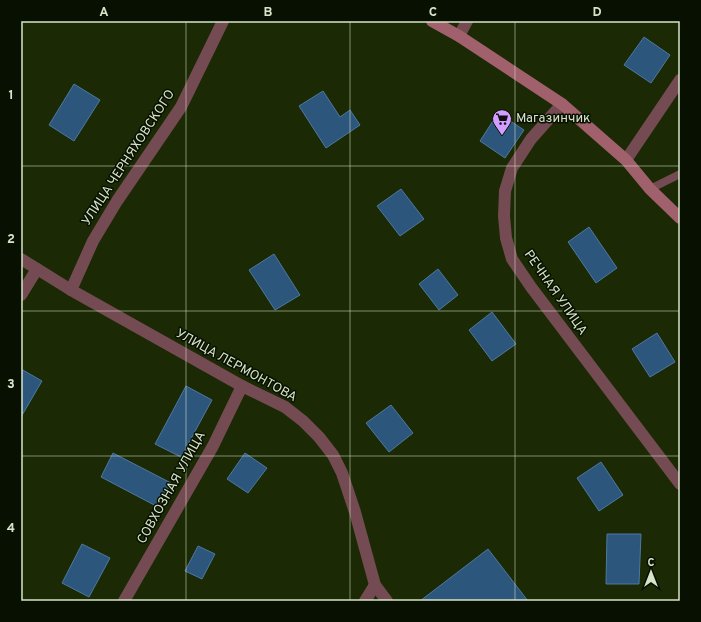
<svg xmlns="http://www.w3.org/2000/svg" width="701" height="622" viewBox="0 0 701 622" font-family="Overpass,sans-serif">
  <style>
    .building { fill: #2d567c; stroke: #4e78a0 }
    .lines { fill: none; stroke-linecap: round; stroke-linejoin: round }
    .lane { stroke: #744b52; stroke-width: 8 }
    .street { stroke: #744b52; stroke-width: 12 }
    .secondary { stroke: #a0606c; stroke-width: 12 }
    .grid { fill: none; stroke: #d7e4c9; stroke-width: 1; stroke-opacity: 0.55 }
    .labels { text-anchor: middle; dominant-baseline: central; stroke-width: 3; stroke-linejoin: round; paint-order: stroke }
    .poi-label { font-size: 13px; fill: #d7e4c9; stroke: #081001; text-anchor: start }
    .street-label { font-size: 13px; fill: #d7e4c9; stroke: #081001 }
    .neatline { fill: none; stroke: #d7e4c9; stroke-width: 1.5 }
    .grid-label { font-size: 13px; text-anchor: middle; font-weight: bold; fill: #d7e4c9 }
  </style>
  <rect width="100%" height="100%" fill="#1b2904"/>
  <g class="building">
    <path d="M644,37L670,55L651,83L624,65Z"/>
    <path d="M74,84L100,100L74,141L49,125Z"/>
    <path d="M323,91L340,117L350,110L360,125L326,148L299,106Z"/>
    <path d="M498,113L524,130L505,158L480,141Z"/>
    <path d="M401,189L424,219L400,236L377,206Z"/>
    <path d="M589,227L617,268L596,283L568,242Z"/>
    <path d="M274,254L300,295L275,310L249,270Z"/>
    <path d="M438,269L458,295L439,310L419,284Z"/>
    <path d="M492,312L516,344L492,361L469,330Z"/>
    <path d="M657,333L675,362L650,377L632,349Z"/>
    <path d="M21,369L42,381L21,417Z"/>
    <path d="M186,386L212,400L181,457L155,444Z"/>
    <path d="M391,405L413,433L389,452L366,423Z"/>
    <path d="M113,453L171,483L158,507L101,477Z"/>
    <path d="M245,453L267,468L248,493L227,479Z"/>
    <path d="M601,462L623,495L599,511L577,478Z"/>
    <path d="M607,534H641L639,584H606Z"/>
    <path d="M82,544L110,558L89,597L62,583Z"/>
    <path d="M198,546L215,554L202,579L185,571Z"/>
    <path d="M488,549L528,601H420Z"/>
  </g>
  <g class="lines">
    <path class="lane" d="M650,189L680,174"/>
    <g class="street">
      <path d="M459,36L467,21"/>
      <path d="M562,104L531,139L512,168L505,191L504,216L506,238L512,259L531,287L680,484"/>
      <path d="M626,160L680,80"/>
      <path d="M21,259L71,290L242,386L285,407L303,421L319,437L333,455L342,473L355,512L375,585L387,601"/>
      <path d="M71,290L93,241L117,201L181,107L223,21"/>
      <path d="M21,295L37,269"/>
      <path d="M124,601L213,446L242,386"/>
      <path d="M365,601L375,585"/>
    </g>
    <path class="secondary" d="M432,21L459,36L562,104L626,160L650,189L680,218"/>
  </g>
  <path class="grid" d="M186,21V601M350,21V601M515,21V601M21,166H680M21,311H680M21,456H680"/>
  <defs>
    <g id="supermarket-pin" transform="scale(1)"><path d="M0 17L-7.5 6A9.5 9.5 0 1 1 7.5 6Z" fill="#d19dfe" stroke="#081001"/><path d="M-6-5.5h2.5l.6 2H6L4.5 2H-2.5L-4.4-4H-6ZM-1.5 3.2a1.3 1.3 0 1 0 .1 0ZM3 3.2a1.3 1.3 0 1 0 .1 0Z" fill="#111"/></g>
  </defs>
  <g fill-rule="evenodd">
    <use href="#supermarket-pin" x="502" y="119"/>
  </g>
  <g class="labels">
    <g class="poi-label">
      <text x="516" y="119">Магазинчик</text>
    </g>
    <g class="street-label">
      <text transform="translate(129 158) rotate(-57)">УЛИЦА ЧЕРНЯХОВСКОГО</text>
      <text transform="translate(555 293) rotate(55)">РЕЧНАЯ УЛИЦА</text>
      <text transform="translate(236 366) rotate(29)">УЛИЦА ЛЕРМОНТОВА</text>
      <text transform="translate(172 488) rotate(-61)">СОВХОЗНАЯ УЛИЦА</text>
    </g>
  </g>
  <rect width="701" height="622" fill="none" stroke="#081001" stroke-width="44"/>
  <g transform="translate(651 572)" stroke="#081001" stroke-width="3" paint-order="stroke">
  <path d="M0-3L7 15L0 10L-7 15Z" fill="#d7e4c9"/>
  <text y="-6" font-size="11" font-weight="bold" text-anchor="middle" fill="#d7e4c9">С</text>
  </g>
  <rect x="22" y="22" width="657" height="578" class="neatline"/>
  <g class="grid-label">
    <text x="104" y="16">A</text>
    <text x="268" y="16">B</text>
    <text x="433" y="16">C</text>
    <text x="597" y="16">D</text>
    <text x="11" y="99">1</text>
    <text x="11" y="243">2</text>
    <text x="11" y="388">3</text>
    <text x="11" y="532">4</text>
  </g>
</svg>
